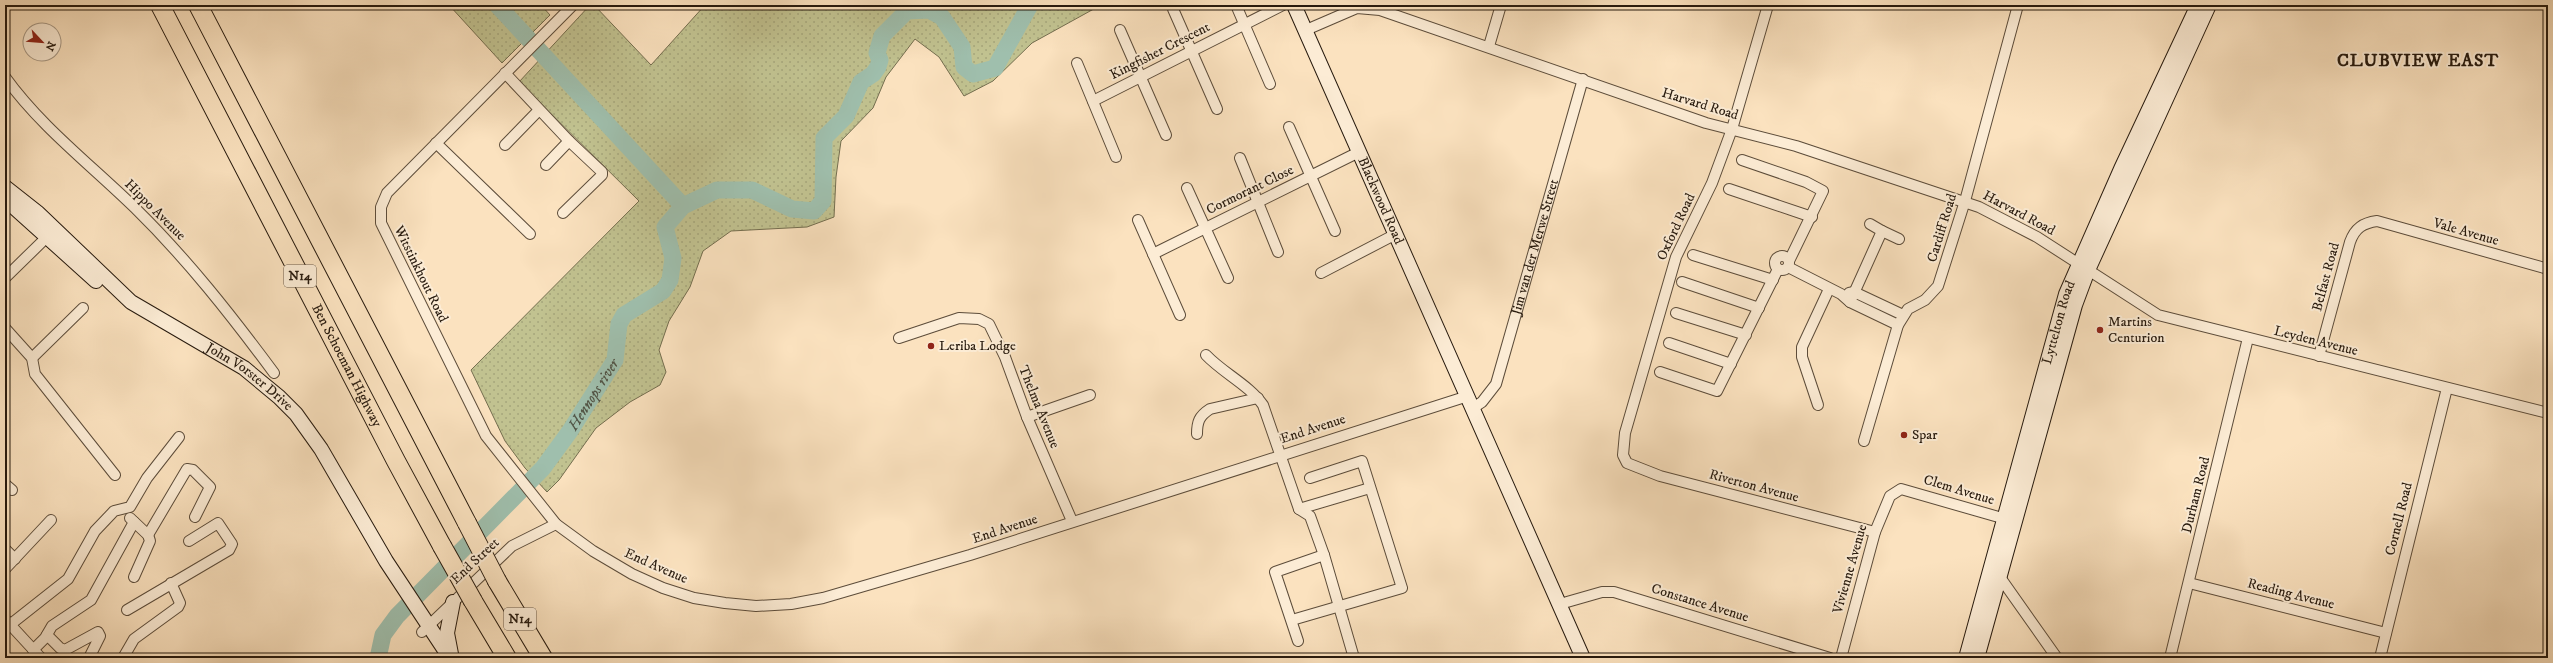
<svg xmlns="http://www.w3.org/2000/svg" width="2553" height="663" viewBox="0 0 2553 663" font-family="'IM FELL DW Pica',serif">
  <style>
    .grass { fill: url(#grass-dots); stroke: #746e4f }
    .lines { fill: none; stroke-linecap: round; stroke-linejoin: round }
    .river { stroke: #9fbfad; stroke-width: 17 }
    .street-casing { stroke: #5c4c3a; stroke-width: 12 }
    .secondary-casing { stroke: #271a0e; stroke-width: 16 }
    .highway-casing { stroke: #271a0e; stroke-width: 20 }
    .street { stroke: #fcecd5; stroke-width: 10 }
    .secondary { stroke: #fcecd5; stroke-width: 14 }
    .highway { stroke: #fbe2bf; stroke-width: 18 }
    .highway-bridge-casing { stroke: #271a0e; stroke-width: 20; stroke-linecap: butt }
    .highway-bridge { stroke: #fbe2bf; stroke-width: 18 }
    .poi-dot { fill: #8f2418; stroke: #fcecd5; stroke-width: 1.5 }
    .labels { text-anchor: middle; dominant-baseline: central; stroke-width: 4; stroke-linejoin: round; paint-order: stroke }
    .shield { fill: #fcecd5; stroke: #67594a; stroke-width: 1 }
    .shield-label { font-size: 13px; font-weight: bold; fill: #271a0e }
    .street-label { font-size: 14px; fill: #271a0e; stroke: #fcecd5 }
    .poi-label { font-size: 14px; fill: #271a0e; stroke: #fcecd5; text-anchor: start }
    .water-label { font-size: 15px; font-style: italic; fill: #515446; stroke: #fcecd5 }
    .district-label { font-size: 18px; font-weight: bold; letter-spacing: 1px; fill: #271a0e; stroke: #fcecd5 }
  </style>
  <defs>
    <pattern id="grass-dots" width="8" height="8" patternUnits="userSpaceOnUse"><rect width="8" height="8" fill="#c1c290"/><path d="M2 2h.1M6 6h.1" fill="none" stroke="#a6a67b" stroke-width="1.8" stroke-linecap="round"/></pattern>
  </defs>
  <rect width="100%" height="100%" fill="#fbe2bf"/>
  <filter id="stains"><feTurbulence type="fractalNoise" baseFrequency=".005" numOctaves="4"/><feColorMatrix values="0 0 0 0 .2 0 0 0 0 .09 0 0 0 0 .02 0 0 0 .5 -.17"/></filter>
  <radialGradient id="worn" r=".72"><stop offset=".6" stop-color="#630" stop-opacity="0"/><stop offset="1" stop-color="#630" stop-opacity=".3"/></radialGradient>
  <g class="grass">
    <path d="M449,5H541L550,15L502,63Z"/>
    <path d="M590,5H594L651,65L705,5H1101L1032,43L993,81L964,96L939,57L915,39L886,77L873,108L841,141L836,177L834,217L807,227L731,231L703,251L690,287L669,321L659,350L666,372L660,385L630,402L596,428L559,480L547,492L525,468L505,441L471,370L639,201L519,82Z"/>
  </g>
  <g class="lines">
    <g class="river">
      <path d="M497,5L683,206"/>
      <path id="s1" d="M378,658L383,635L397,616L543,468L570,431L615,360L619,324L624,315L663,291L670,280L673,258L665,227L683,206L717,190H752L792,209L814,211L823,201L824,138L846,116L861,82L873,74L878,67L880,60L877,53L882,36L907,11L929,10L942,17L962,47L964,67L973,74L995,68L1030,5"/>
    </g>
    <g class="street-casing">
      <g id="street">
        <path d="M573,5L387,193L381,207V223L486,436L556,524L593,551L632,574L663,588L694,598L725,603L756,606L791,604L823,598L970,555L1468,396"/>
        <path d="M1236,5L1270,84"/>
        <path d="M1768,5L1732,129L1712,183L1676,257L1625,433L1623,455L1627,463L1660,476L1875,532"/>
        <path d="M1173,9L1217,109"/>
        <path d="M1120,30L1166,135"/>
        <path d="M1306,30L1357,8L1380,10L1706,123L1796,146L1979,207L2037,237L2158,315L2548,413"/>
        <path d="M1489,46L1501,5"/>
        <path d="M1077,63L1116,157"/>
        <path d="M505,73L569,141L602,172V175L563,213"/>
        <path d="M5,77C41,127 91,165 135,208C187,259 231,315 274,373"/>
        <path d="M1093,101L1283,5"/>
        <path d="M1289,127L1335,231"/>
        <path d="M436,143L530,234"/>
        <path d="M505,145L539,110"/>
        <path d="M1240,158L1278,252"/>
        <path d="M1742,160L1806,182L1823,191L1789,261"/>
        <path d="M546,165L569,141"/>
        <path d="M1187,188L1228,278"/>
        <path d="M1729,189L1812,217"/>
        <path d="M1138,220L1180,315"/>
        <path d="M1870,224L1882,231"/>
        <path d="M1153,254L1359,152"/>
        <path d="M1693,255L1773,280"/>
        <circle cx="1782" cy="263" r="7"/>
        <path d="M1788,267L1841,294L1850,302L1898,325"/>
        <path d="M1321,273L1396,234"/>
        <path d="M5,278L51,233"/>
        <path d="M1682,282L1759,308"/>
        <path d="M1849,293L1854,292L1903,315"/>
        <path d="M1850,302L1882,231L1899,239"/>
        <path d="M1676,313L1746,335"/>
        <path d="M5,328L32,358L35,374L115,475"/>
        <path d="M899,338L959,318L979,319L989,324L1005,357L1027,417L1072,521"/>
        <path d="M1669,343L1731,364"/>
        <path d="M1206,355C1223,373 1249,385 1263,405L1299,509L1310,516L1324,555L1354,658"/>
        <path d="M2319,356L2350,242C2355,228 2363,223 2377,221L2548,269"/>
        <path d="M32,358L83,308"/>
        <path d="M1660,372L1717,391L1778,269"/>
        <path d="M1818,405L1802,357V347L1829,289"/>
        <path id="s2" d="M1473,408L1482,402L1496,384L1583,79"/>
        <path d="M1027,417L1090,395"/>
        <path d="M1197,434C1197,422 1199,416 1210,409L1258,398"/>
        <path d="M1864,441L1898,325L1908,309L1925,300L1938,286L1965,201L2018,5"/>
        <path d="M5,484L12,490"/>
        <path d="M1299,509L1370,488"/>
        <path d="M130,518L148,535L150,541L134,577"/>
        <path d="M148,535L187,469L193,470L210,487L195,517"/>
        <path d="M5,549L15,559"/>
        <path d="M5,569L51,520"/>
        <path d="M1997,573L2057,658"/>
        <path d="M2189,583L2386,633"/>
        <path d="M1560,604L1602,592H1614L1830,658"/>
        <path d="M127,610L229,550L232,544L218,523L189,541"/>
        <path d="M5,619L41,658"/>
        <path d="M1292,620L1402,588L1362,461L1310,478"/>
        <path d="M11,624L68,579L95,531L114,511L130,507L147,478L179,437"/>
        <path d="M422,632L512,546L556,524"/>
        <path d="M47,635L60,648L65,650L98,632L100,636L89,658"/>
        <path d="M1298,641L1275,572L1324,555"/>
        <path d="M33,650L45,638L52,626L91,600L134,522"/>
        <path d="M123,658L134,639L178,607L180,603L171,583"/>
        <path d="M1841,658L1875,532L1890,496L1901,489L2009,520"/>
        <path d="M2170,658L2248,338"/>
        <path d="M2380,658L2447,388"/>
      </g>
    </g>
    <g class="secondary-casing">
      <g id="secondary">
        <path id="s3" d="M1294,5L1583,658"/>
        <path id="s4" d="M5,187L38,213L131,302L244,368L279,397L296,414L321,449L386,561L450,658"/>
        <path d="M6,200L96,281"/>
        <path d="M451,654L447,633L453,602"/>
        <path id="s5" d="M1966,658L2066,294L2121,169L2198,5"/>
        <path d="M1977,658L2075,305L2088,270L2209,5"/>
      </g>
    </g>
    <g class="highway-casing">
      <g id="highway">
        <path id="s6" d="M160,5L396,461L442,546"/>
        <path d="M198,5L467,523"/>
        <path d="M497,581L543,658"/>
        <path d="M473,601L507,658"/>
      </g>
    </g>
    <use href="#street" class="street"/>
    <use href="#secondary" class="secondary"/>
    <use href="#highway" class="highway"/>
    <g class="highway-bridge-casing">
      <g id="highway-bridge">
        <path d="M467,523L497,581"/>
        <path d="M442,546L473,601"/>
      </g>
    </g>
    <use href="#highway-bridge" class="highway-bridge"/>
  </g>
  <g class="poi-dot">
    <circle cx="2100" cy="330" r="4"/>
    <circle cx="931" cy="346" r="4"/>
    <circle cx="1904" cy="435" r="4"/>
  </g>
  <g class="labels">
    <g class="shield">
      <rect x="284" y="265" width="32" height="22" rx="3"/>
      <rect x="504" y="608" width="32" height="22" rx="3"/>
    </g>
    <g class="shield-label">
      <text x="300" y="276">N14</text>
      <text x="520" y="619">N14</text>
    </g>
    <g class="street-label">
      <text transform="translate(1160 51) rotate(-27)">Kingfisher Crescent</text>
      <text transform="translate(1700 104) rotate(17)">Harvard Road</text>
      <text transform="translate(1250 190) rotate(-26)">Cormorant Close</text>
      <text stroke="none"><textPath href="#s3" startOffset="214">Blackwood Road</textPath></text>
      <text transform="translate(155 210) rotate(45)">Hippo Avenue</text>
      <text transform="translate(2019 213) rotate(28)">Harvard Road</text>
      <text transform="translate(1676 227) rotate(-65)">Oxford Road</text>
      <text transform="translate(1942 228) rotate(-73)">Cardiff Road</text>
      <text transform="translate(2466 232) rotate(16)">Vale Avenue</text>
      <text stroke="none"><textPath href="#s2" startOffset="176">Jim van der Merwe Street</textPath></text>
      <text transform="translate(421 274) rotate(64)">Witstinkhout Road</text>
      <text transform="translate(2326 277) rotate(-75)">Belfast Road</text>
      <text stroke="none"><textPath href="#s5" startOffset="348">Lyttelton Road</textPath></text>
      <text transform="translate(2316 341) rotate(14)">Leyden Avenue</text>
      <text stroke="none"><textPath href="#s6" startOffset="406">Ben Schoeman Highway</textPath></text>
      <text stroke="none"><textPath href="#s4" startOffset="311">John Vorster Drive</textPath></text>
      <text transform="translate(1039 407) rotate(68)">Thelma Avenue</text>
      <text transform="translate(1313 429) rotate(-18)">End Avenue</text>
      <text transform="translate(1754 486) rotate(15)">Riverton Avenue</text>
      <text transform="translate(1959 490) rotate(17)">Clem Avenue</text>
      <text transform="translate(2196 495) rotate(-76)">Durham Road</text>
      <text transform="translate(2399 519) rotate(-76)">Cornell Road</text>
      <text transform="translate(1005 529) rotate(-18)">End Avenue</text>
      <text transform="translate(475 561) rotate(-43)">End Street</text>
      <text transform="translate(656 566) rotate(24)">End Avenue</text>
      <text transform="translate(1850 569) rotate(-74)">Vivienne Avenue</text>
      <text transform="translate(2291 594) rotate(14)">Reading Avenue</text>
      <text transform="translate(1700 603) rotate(17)">Constance Avenue</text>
    </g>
    <g class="poi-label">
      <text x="2108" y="322">Martins<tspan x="2108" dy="16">Centurion</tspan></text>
      <text x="939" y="346">Leriba Lodge</text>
      <text x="1912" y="435">Spar</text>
    </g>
    <g class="water-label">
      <text stroke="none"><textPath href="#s1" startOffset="344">Hennops river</textPath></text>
    </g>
    <g class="district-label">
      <text x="2418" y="61">CLUBVIEW EAST</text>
    </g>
  </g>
  <rect width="2553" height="663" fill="none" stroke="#fbe2bf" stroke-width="20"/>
  <rect x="6" y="6" width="2541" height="651" fill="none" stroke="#271a0e" stroke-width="2"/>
  <rect x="10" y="10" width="2533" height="643" fill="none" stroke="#271a0e"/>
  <g transform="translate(42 42) rotate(116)"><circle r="19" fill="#fcecd5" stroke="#a79885"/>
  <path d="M0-3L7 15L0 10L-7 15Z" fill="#8f2418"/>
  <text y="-6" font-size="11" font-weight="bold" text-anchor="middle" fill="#271a0e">N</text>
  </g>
  <rect width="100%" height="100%" filter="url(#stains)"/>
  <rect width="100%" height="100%" fill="url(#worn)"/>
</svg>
